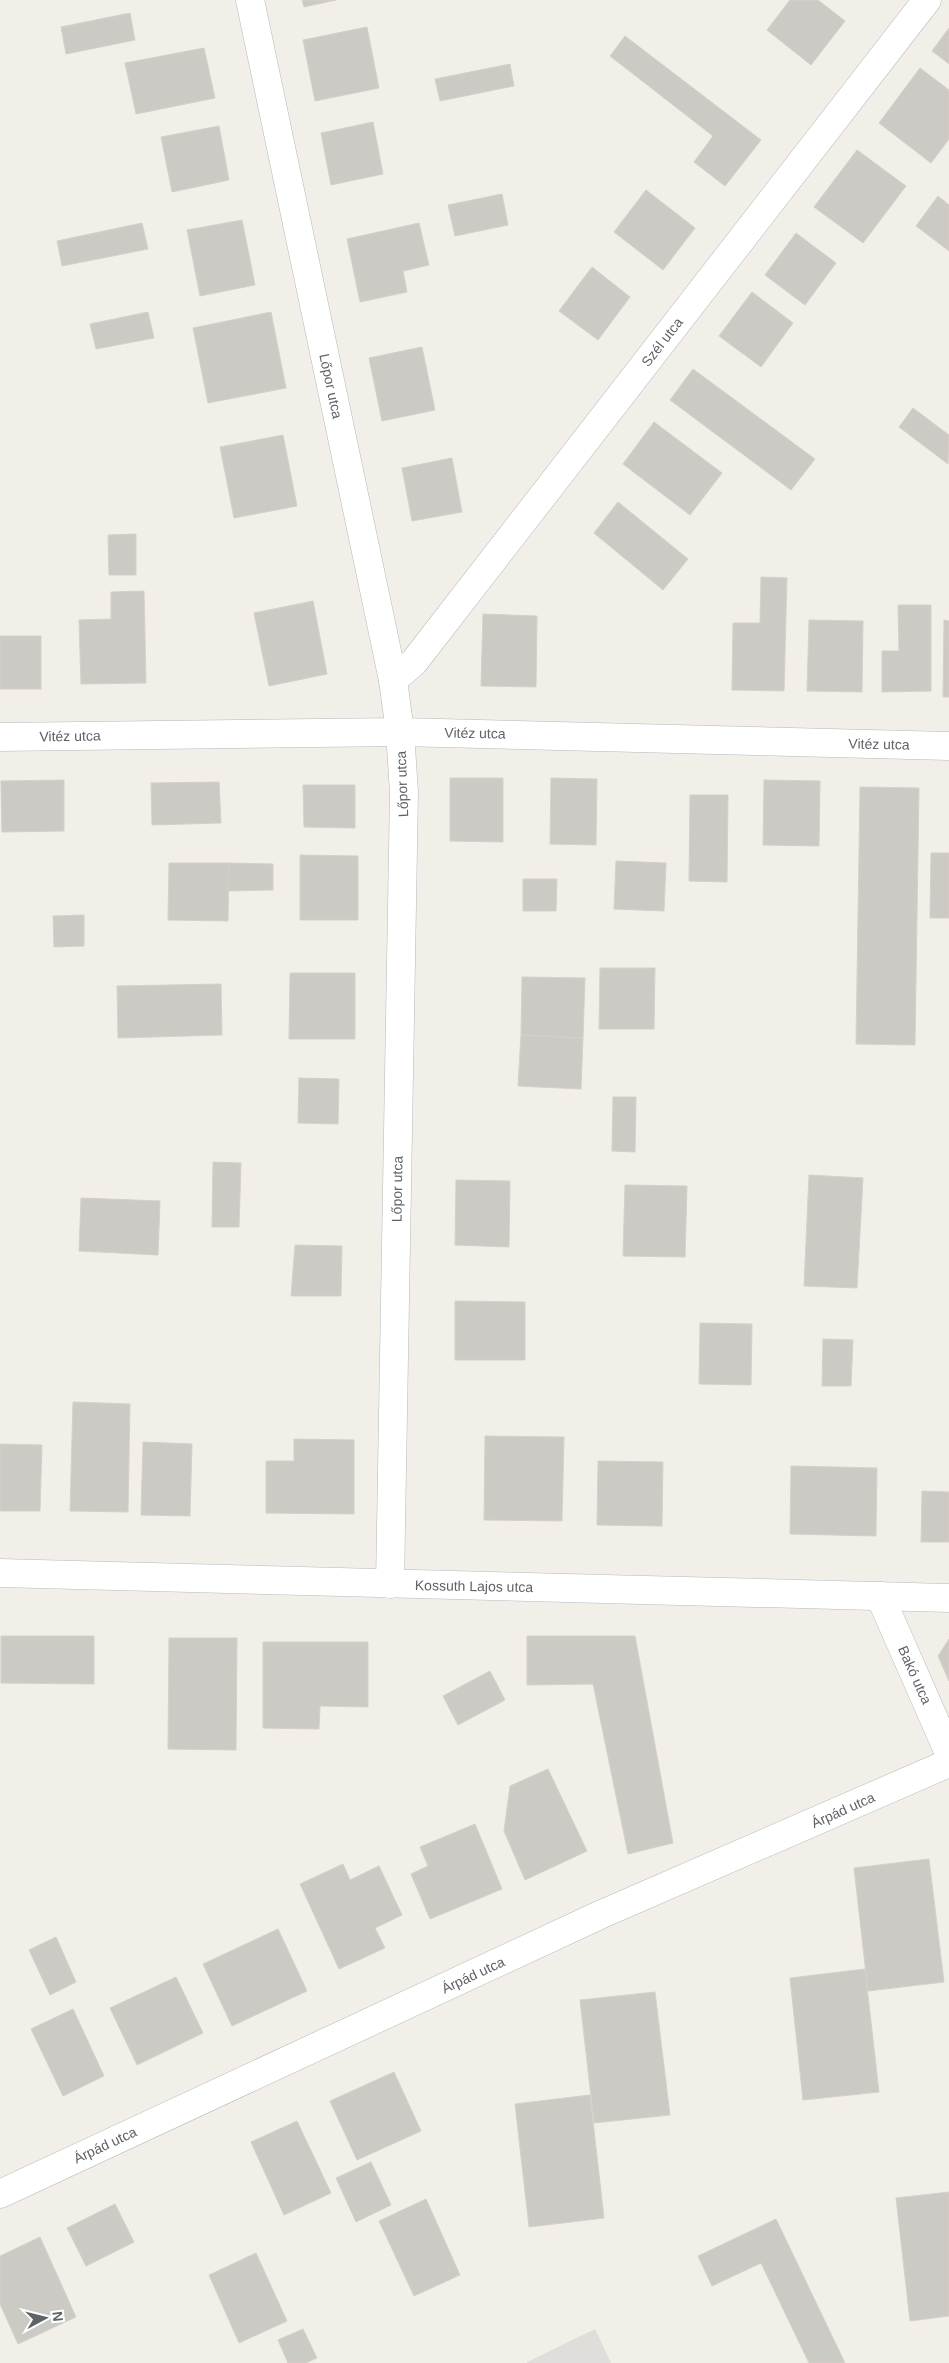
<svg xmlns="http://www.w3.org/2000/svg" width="949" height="2363" viewBox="0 0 949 2363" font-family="Arial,sans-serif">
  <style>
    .industrial { fill: #e0deda }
    .building { fill: #cccac5; stroke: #d6d1c6 }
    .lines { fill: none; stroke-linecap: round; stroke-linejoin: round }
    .street-casing { stroke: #b5b8bc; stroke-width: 29 }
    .secondary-casing { stroke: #b6babf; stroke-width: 29 }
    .street { stroke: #fff; stroke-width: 28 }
    .secondary { stroke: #fff; stroke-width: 28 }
    .labels { text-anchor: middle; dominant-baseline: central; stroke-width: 5; stroke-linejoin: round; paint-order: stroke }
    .street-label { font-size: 14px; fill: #5f6368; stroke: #fff }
  </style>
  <rect width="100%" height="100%" fill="#f1efe8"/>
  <path class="industrial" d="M595,2329L611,2363H527V2362Z"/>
  <g class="building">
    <path d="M302,0H336L304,7Z"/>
    <path d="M790,0H818L845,21L811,65L767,30Z"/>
    <path d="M130,13L135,40L66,54L61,27Z"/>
    <path d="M367,27L379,88L315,101L303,40Z"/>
    <path d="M949,28V64L932,51Z"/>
    <path d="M625,36L761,140L725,186L694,162L713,136L610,56Z"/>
    <path d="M204,48L215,98L136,114L125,63Z"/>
    <path d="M510,64L514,86L440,101L435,79Z"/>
    <path d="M920,68L949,90V139L931,163L879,123Z"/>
    <path d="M373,122L383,174L331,185L321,133Z"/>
    <path d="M219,126L229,180L172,192L161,137Z"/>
    <path d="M857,150L906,186L863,243L814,207Z"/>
    <path d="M646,190L695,228L663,270L614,232Z"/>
    <path d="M502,194L508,225L455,236L448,205Z"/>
    <path d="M938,196L949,205V251L916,226Z"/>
    <path d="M242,220L255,285L200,296L187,230Z"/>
    <path d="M142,223L148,249L62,266L57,241Z"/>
    <path d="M419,223L429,265L403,271L407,292L360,302L347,239Z"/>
    <path d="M796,233L836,263L805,305L765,275Z"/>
    <path d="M592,267L630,297L598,340L559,311Z"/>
    <path d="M752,292L793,323L761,367L719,336Z"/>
    <path d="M148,312L154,338L96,349L90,324Z"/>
    <path d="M271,312L286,388L208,403L193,328Z"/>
    <path d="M422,347L435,410L382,421L369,358Z"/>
    <path d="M693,369L815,459L791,490L670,400Z"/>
    <path d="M913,408L949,435L948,464L899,427Z"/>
    <path d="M654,422L722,473L690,515L623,464Z"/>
    <path d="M283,435L297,506L234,518L220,447Z"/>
    <path d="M452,458L462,512L412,521L402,468Z"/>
    <path d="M618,502L688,559L663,590L594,533Z"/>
    <path d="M136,534V575H109L108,535Z"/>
    <path d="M761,577L787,578L784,691L732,690L733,623H760Z"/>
    <path d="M144,591L146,683L81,684L79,620L111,619V592Z"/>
    <path d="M313,601L327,674L269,686L254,613Z"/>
    <path d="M898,605H931V691L882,692V651H899Z"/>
    <path d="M483,614L537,616L536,687L481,686Z"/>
    <path d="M809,620L863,621L862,692L807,691Z"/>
    <path d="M944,620L949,621V697H943Z"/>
    <rect x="0" y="636" width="41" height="53"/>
    <path d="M450,778H503V842L450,841Z"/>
    <path d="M551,778L597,779L596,845L550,844Z"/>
    <path d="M64,780V831L2,832L1,781Z"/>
    <path d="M764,780L820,781L819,846L763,845Z"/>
    <path d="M219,782L221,823L152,825L151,783Z"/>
    <path d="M303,785H355V828L304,827Z"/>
    <path d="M860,787L919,788L915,1045L856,1044Z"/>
    <path d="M690,795H728L727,882L689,881Z"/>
    <path d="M931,853H949V918H930Z"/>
    <path d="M300,855L358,856V920H300Z"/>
    <path d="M616,861L666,863L664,911L614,909Z"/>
    <path d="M169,863H229L228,921L168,920Z"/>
    <path d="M229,863L273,864V890L228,891Z"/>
    <path d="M523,879H557L556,911H523Z"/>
    <path d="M84,915V946L54,947L53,916Z"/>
    <path d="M600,968H655L654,1029H599Z"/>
    <path d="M290,973H355V1039H289Z"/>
    <path d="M522,977L585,978L583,1038L521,1035Z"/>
    <path d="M221,984L222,1035L118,1038L117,986Z"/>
    <path d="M521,1035L583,1038L581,1089L518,1086Z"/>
    <path d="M299,1078L339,1079L338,1124L298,1123Z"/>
    <path d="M613,1097H636L635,1152L612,1151Z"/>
    <path d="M213,1162L241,1163L239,1227H212Z"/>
    <path d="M809,1175L863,1178L857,1288L804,1286Z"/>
    <path d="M456,1180L510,1181L509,1247L455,1245Z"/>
    <path d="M625,1185L687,1186L685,1257L623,1256Z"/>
    <path d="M81,1198L160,1201L158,1255L79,1251Z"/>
    <path d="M295,1245L342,1246L341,1296H291Z"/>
    <path d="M455,1301L525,1302V1360H455Z"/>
    <path d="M700,1323L752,1324L751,1385L699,1384Z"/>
    <path d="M823,1339L853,1340L851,1386H822Z"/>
    <path d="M73,1402L130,1404L128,1512L70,1511Z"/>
    <path d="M485,1436L564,1437L562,1521L484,1520Z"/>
    <path d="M294,1439L354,1440V1514L266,1513V1461H294Z"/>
    <path d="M143,1442L192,1444L190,1516L141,1515Z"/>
    <path d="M0,1444L42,1445L40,1511H0Z"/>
    <path d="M598,1461L663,1462L662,1526L597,1525Z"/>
    <path d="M791,1466L877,1468L876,1536L790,1534Z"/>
    <path d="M922,1491L949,1492V1542H921Z"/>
    <path d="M1,1636H94V1684L1,1683Z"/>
    <path d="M527,1636H635L673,1843L628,1854L593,1684L527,1685Z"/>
    <path d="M169,1638H237L236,1750L168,1749Z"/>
    <path d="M949,1639V1681L938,1656Z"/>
    <path d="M263,1642H368V1707L320,1706L319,1729L263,1728Z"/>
    <path d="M490,1671L505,1700L458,1725L443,1696Z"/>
    <path d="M548,1769L587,1851L525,1880L504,1831L510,1786Z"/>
    <path d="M475,1824L502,1889L430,1919L411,1874L428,1866L420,1847Z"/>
    <path d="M929,1859L944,1982L868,1991L854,1868Z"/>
    <path d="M343,1864L350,1880L379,1866L402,1915L375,1928L385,1948L339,1969L300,1884Z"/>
    <path d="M278,1929L307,1991L232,2026L203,1964Z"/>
    <path d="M56,1937L76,1982L50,1995L29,1950Z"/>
    <path d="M865,1969L879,2092L803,2100L790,1978Z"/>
    <path d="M176,1977L203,2033L137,2065L110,2008Z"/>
    <path d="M655,1992L670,2115L594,2123L580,2000Z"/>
    <path d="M73,2009L104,2076L63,2096L31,2029Z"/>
    <path d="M394,2072L421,2131L357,2160L330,2101Z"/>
    <path d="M590,2095L604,2218L529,2227L515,2104Z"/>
    <path d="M297,2121L331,2193L284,2215L251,2142Z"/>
    <path d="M371,2162L391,2205L356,2222L336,2178Z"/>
    <path d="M949,2192V2316L910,2321L896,2198Z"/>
    <path d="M426,2199L460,2275L414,2296L379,2221Z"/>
    <path d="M115,2204L134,2242L86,2266L67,2228Z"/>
    <path d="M776,2219L845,2363H809L761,2263L712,2286L698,2256Z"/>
    <path d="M40,2237L76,2317L18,2344L0,2304V2256Z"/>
    <path d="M256,2253L287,2321L239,2343L209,2275Z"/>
    <path d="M303,2329L317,2358L306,2363H288L278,2340Z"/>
  </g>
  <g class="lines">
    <g class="street-casing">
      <g id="street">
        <path d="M250,0L393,680L400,732L404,792L390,1584"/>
        <path d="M393,680L414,662L927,0"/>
        <path d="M0,737L400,732L949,746"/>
        <path d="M880,1596L949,1753"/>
        <path d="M0,2194L602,1914L949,1763"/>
      </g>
    </g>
    <g class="secondary-casing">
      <path id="secondary" d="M0,1573L949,1598"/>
    </g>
    <use href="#street" class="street"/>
    <use href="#secondary" class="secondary"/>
  </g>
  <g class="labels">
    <g class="street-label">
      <text transform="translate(662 342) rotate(-52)">Szél utca</text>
      <text transform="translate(331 386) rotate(78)">Lőpor utca</text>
      <text transform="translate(475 733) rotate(1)">Vitéz utca</text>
      <text transform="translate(70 736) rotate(-1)">Vitéz utca</text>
      <text transform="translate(879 744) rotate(1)">Vitéz utca</text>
      <text transform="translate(402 784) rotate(-92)">Lőpor utca</text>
      <text transform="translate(397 1189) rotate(-89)">Lőpor utca</text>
      <text transform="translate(474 1586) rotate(1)">Kossuth Lajos utca</text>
      <text transform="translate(915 1675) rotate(66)">Bakó utca</text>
      <text transform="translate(843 1810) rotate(-24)">Árpád utca</text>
      <text transform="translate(473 1975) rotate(-25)">Árpád utca</text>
      <text transform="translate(105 2145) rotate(-25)">Árpád utca</text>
    </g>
  </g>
  <g transform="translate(45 2318) rotate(83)" stroke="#ffffff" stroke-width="4" paint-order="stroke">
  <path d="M0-4L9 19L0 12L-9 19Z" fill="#5f6368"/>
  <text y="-8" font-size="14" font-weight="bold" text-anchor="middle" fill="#5f6368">N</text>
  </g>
</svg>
